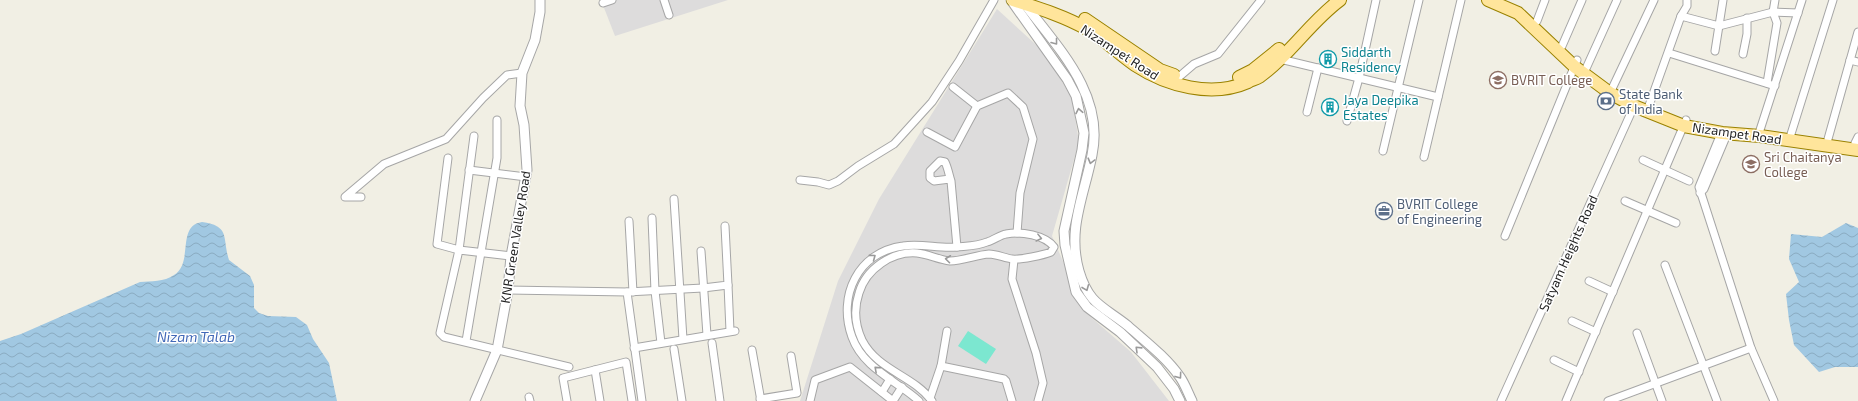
<svg xmlns="http://www.w3.org/2000/svg" width="1858" height="401" viewBox="0 0 1858 401" font-family="'Exo 2',sans-serif">
  <style>
    .residential { fill: #dddcdc }
    .pitch { fill: #7ce7d0 }
    .water { fill: url(#water-waves) }
    .lines { fill: none; stroke-linecap: round; stroke-linejoin: round }
    .minor-casing { stroke: #a6a6a6; stroke-width: 9 }
    .tertiary-casing { stroke: #a6a6a6; stroke-width: 11 }
    .primary-casing { stroke: #9a8200; stroke-width: 14 }
    .minor { stroke: #fff; stroke-width: 7 }
    .tertiary { stroke: #fff; stroke-width: 9 }
    .primary { stroke: #ffe59b; stroke-width: 12 }
    .oneway { stroke: #9a9a9a }
    .labels { text-anchor: middle; dominant-baseline: central; stroke-width: 3; stroke-linejoin: round; paint-order: stroke }
    .street-label { font-size: 13px; fill: #1f1f1f; stroke: #fff }
    .culture-label { font-size: 13px; fill: #0d838f; stroke: #fff; text-anchor: start }
    .education-label { font-size: 13px; fill: #785e54; stroke: #fff; text-anchor: start }
    .service-label { font-size: 13px; fill: #4e5e75; stroke: #fff; text-anchor: start }
    .water-label { font-size: 14px; font-style: italic; fill: #4269b8; stroke: #fff }
  </style>
  <defs>
    <pattern id="water-waves" width="16" height="10" patternUnits="userSpaceOnUse"><rect width="16" height="10" fill="#a1c8e2"/><path d="M0 5q4-4 8 0t8 0" fill="none" stroke="#8aabc1"/></pattern>
  </defs>
  <rect width="100%" height="100%" fill="#f1efe4"/>
  <g class="residential">
    <path d="M601,0H728L615,36Z"/>
    <path d="M997,9L1044,52L1072,98L1079,142L1052,236L1085,312L1131,352L1169,401H800L838,281L879,199Z"/>
  </g>
  <path class="pitch" d="M968,331L996,349L986,364L958,346Z"/>
  <g class="water">
    <path d="M202,222C231,226 222,238 229,260L250,276L254,285V308L259,313L268,316L296,317L307,325L313,339L329,363L337,401H0V341L21,334L140,282C151,281 164,282 174,275C194,263 176,226 202,222Z"/>
    <path d="M1846,223L1858,228V367H1835L1819,372L1794,345L1789,320L1786,294L1799,282L1789,259L1791,234L1822,237Z"/>
  </g>
  <g class="lines">
    <g class="minor-casing">
      <g id="minor">
        <path d="M664,0L669,15"/>
        <path d="M603,3L612,0"/>
        <path d="M1681,16L1687,6V0"/>
        <path d="M1537,21L1545,0"/>
        <path d="M1562,46L1582,0"/>
        <path d="M1715,51L1723,0"/>
        <path d="M1669,53L1775,86"/>
        <path d="M1743,54L1747,34V18"/>
        <path d="M1280,59L1438,97"/>
        <path d="M1850,60L1858,62"/>
        <path d="M1584,73L1617,0"/>
        <path d="M1180,76L1194,64L1218,54L1261,0"/>
        <path d="M1767,83L1777,23L1773,12L1775,0"/>
        <path d="M953,87L977,106"/>
        <path d="M1610,93L1654,0"/>
        <path d="M1647,111L1681,16L1719,26L1773,12L1798,13"/>
        <path d="M1307,112L1318,68"/>
        <path d="M1347,121L1359,78L1376,0"/>
        <path d="M1760,130L1802,0"/>
        <path d="M1722,131L1699,187L1751,348L1774,401"/>
        <path d="M927,132L955,147L977,106L1008,93L1023,107L1033,139L1020,193L1017,233"/>
        <path d="M1791,134L1833,0"/>
        <path d="M1828,139L1858,32"/>
        <path d="M1855,143L1858,137"/>
        <path d="M1383,151L1419,0"/>
        <path d="M1424,157L1461,0"/>
        <path d="M448,158L437,244L459,250L474,136"/>
        <path d="M1643,160L1689,181"/>
        <path d="M469,170L526,177"/>
        <path d="M950,179L934,181L930,178V171L940,161L945,162C948,168 949,175 951,181L957,247"/>
        <path d="M800,180L818,182L829,185L838,181L858,166L894,144L932,102L959,61L994,0"/>
        <path d="M1700,193L1704,189L1728,132"/>
        <path d="M361,197H345L384,164L446,139L483,98L507,75L522,73"/>
        <path d="M674,199L683,339"/>
        <path d="M1625,201L1676,223"/>
        <path d="M652,218L655,291L661,343"/>
        <path d="M629,221L633,292"/>
        <path d="M1505,236L1577,60"/>
        <path d="M701,251L707,335"/>
        <path d="M511,256L459,250L440,333L444,337L569,367"/>
        <path d="M1014,260L1012,279L1036,353L1043,383L1038,401"/>
        <path d="M1665,265L1717,401"/>
        <path d="M1589,281L1613,292"/>
        <path d="M728,285L730,331"/>
        <path d="M508,290L627,292L642,401"/>
        <path d="M627,292L703,288L728,285L725,226"/>
        <path d="M1572,321L1596,332"/>
        <path d="M1637,333L1662,401"/>
        <path d="M466,341L497,158V120"/>
        <path d="M712,343L720,401"/>
        <path d="M634,348L735,331"/>
        <path d="M674,349L682,401"/>
        <path d="M752,350L761,401"/>
        <path d="M1554,360L1579,372"/>
        <path d="M941,366L1004,379L1006,381L1012,401"/>
        <path d="M595,370L600,401"/>
        <path d="M882,392L890,379"/>
        <path d="M529,397L530,401"/>
        <path d="M930,398L941,366L947,331"/>
        <path d="M760,399L797,393L791,356"/>
        <path d="M567,401L563,378L626,362L632,401"/>
        <path d="M810,401L815,380L850,367L893,401"/>
        <path d="M893,401L902,387"/>
        <path d="M919,401C897,381 863,368 852,337C837,296 858,252 903,246C922,243 939,249 957,247C967,246 978,246 987,242C994,240 1000,235 1006,234C1021,231 1045,235 1054,247L1051,252C1044,255 1020,260 1012,259C1005,258 996,254 989,254C976,255 963,261 950,261C939,260 928,254 917,253C892,251 866,269 859,293C854,308 855,325 862,340C878,371 913,375 932,401"/>
        <path d="M1501,401L1635,104"/>
        <path d="M1566,401L1686,120"/>
        <path d="M1608,401L1751,348"/>
      </g>
    </g>
    <g class="tertiary-casing">
      <g id="tertiary">
        <path d="M1011,0L1067,79L1076,96L1084,133L1082,150L1064,231L1065,245L1076,292L1087,307L1120,332L1157,367L1174,389L1180,401"/>
        <path d="M1024,3C1057,47 1105,94 1092,155C1084,196 1067,229 1079,271C1089,305 1103,306 1128,326C1146,342 1166,357 1180,377C1185,384 1188,393 1192,401"/>
        <path d="M475,401L497,350L508,290L511,256L527,170L524,125L520,106L522,73L535,40L540,12V0"/>
      </g>
    </g>
    <g class="primary-casing">
      <g id="primary">
        <path d="M1013,0C1038,8 1064,16 1087,29C1104,39 1119,54 1135,65C1167,86 1212,98 1248,82C1251,80 1256,79 1259,77C1290,55 1310,22 1340,0"/>
        <path d="M1488,0L1518,13L1575,67L1610,93L1634,106L1684,126L1722,133L1760,136L1858,150"/>
        <path d="M1085,19L1160,70L1174,75"/>
        <path d="M1239,77L1253,70L1279,49"/>
      </g>
    </g>
    <use href="#minor" class="minor"/>
    <use href="#tertiary" class="tertiary"/>
    <use href="#primary" class="primary"/>
  </g>
  <defs><path id="oneway-chevron" d="M-2-3.5L2.5 0L-2 3.5" fill="none" stroke-width="1.6" stroke-linecap="round" stroke-linejoin="round"/></defs>
  <g class="oneway">
    <use href="#oneway-chevron" transform="translate(1055 42) rotate(52)"/>
    <use href="#oneway-chevron" transform="translate(1079 111) rotate(-101)"/>
    <use href="#oneway-chevron" transform="translate(1091 161) rotate(105)"/>
    <use href="#oneway-chevron" transform="translate(1039 238) rotate(14)"/>
    <use href="#oneway-chevron" transform="translate(873 257) rotate(-37)"/>
    <use href="#oneway-chevron" transform="translate(948 259) rotate(-173)"/>
    <use href="#oneway-chevron" transform="translate(1086 288) rotate(68)"/>
    <use href="#oneway-chevron" transform="translate(1138 349) rotate(-136)"/>
    <use href="#oneway-chevron" transform="translate(877 369) rotate(-138)"/>
    <use href="#oneway-chevron" transform="translate(1179 376) rotate(54)"/>
  </g>
  <defs>
    <g id="building-ring" transform="scale(0.9)"><circle r="9.5" fill="#fff" stroke="#0f9aa8" stroke-width="1.5"/><path d="M-4-6H4V6H1V3H-1V6H-4ZM-2.5-4.3h1.7v1.8h-1.7ZM.8-4.3h1.7v1.8H.8ZM-2.5-1h1.7V.8h-1.7ZM.8-1h1.7V.8H.8Z" fill="#0f9aa8"/></g>
    <g id="university-ring" transform="scale(0.9)"><circle r="9.5" fill="#fff" stroke="#8d6e63" stroke-width="1.5"/><path d="M0-5L7-2L0 1L-7-2ZM-4 1L0 2.5L4 1V4Q0 6-4 4Z" fill="#8d6e63"/></g>
    <g id="bank-ring" transform="scale(0.9)"><circle r="9.5" fill="#fff" stroke="#5c6f8a" stroke-width="1.5"/><path d="M-6-4H6V4H-6ZM0-2.3a2.3 2.3 0 1 0 0 4.6a2.3 2.3 0 1 0 0-4.6Z" fill="#5c6f8a"/></g>
    <g id="office-ring" transform="scale(0.9)"><circle r="9.5" fill="#fff" stroke="#5c6f8a" stroke-width="1.5"/><path d="M-6-3h4V-5.5h4V-3h4V5H-6ZM-1-4.5V-3h2v-1.5ZM-6 0V1H6V0Z" fill="#5c6f8a"/></g>
  </defs>
  <g fill-rule="evenodd">
    <use href="#building-ring" x="1328" y="59"/>
    <use href="#university-ring" x="1498" y="80"/>
    <use href="#bank-ring" x="1606" y="101"/>
    <use href="#building-ring" x="1330" y="107"/>
    <use href="#university-ring" x="1751" y="164"/>
    <use href="#office-ring" x="1384" y="211"/>
  </g>
  <g class="labels">
    <g class="street-label">
      <text transform="translate(1120 52) rotate(33)">Nizampet Road</text>
      <text transform="translate(1737 133) rotate(8)">Nizampet Road</text>
      <text transform="translate(515 237) rotate(-81)">KNR Green Valley Road</text>
      <text transform="translate(1568 253) rotate(-66)">Satyam Heights Road</text>
    </g>
    <g class="culture-label">
      <text x="1341" y="52">Siddarth<tspan x="1341" dy="15">Residency</tspan></text>
      <text x="1343" y="100">Jaya Deepika<tspan x="1343" dy="15">Estates</tspan></text>
    </g>
    <g class="education-label">
      <text x="1511" y="80">BVRIT College</text>
      <text x="1764" y="157">Sri Chaitanya<tspan x="1764" dy="15">College</tspan></text>
    </g>
    <g class="service-label">
      <text x="1619" y="94">State Bank<tspan x="1619" dy="15">of India</tspan></text>
      <text x="1397" y="204">BVRIT College<tspan x="1397" dy="15">of Engineering</tspan></text>
    </g>
    <g class="water-label">
      <text x="196" y="336">Nizam Talab</text>
    </g>
  </g>
</svg>
